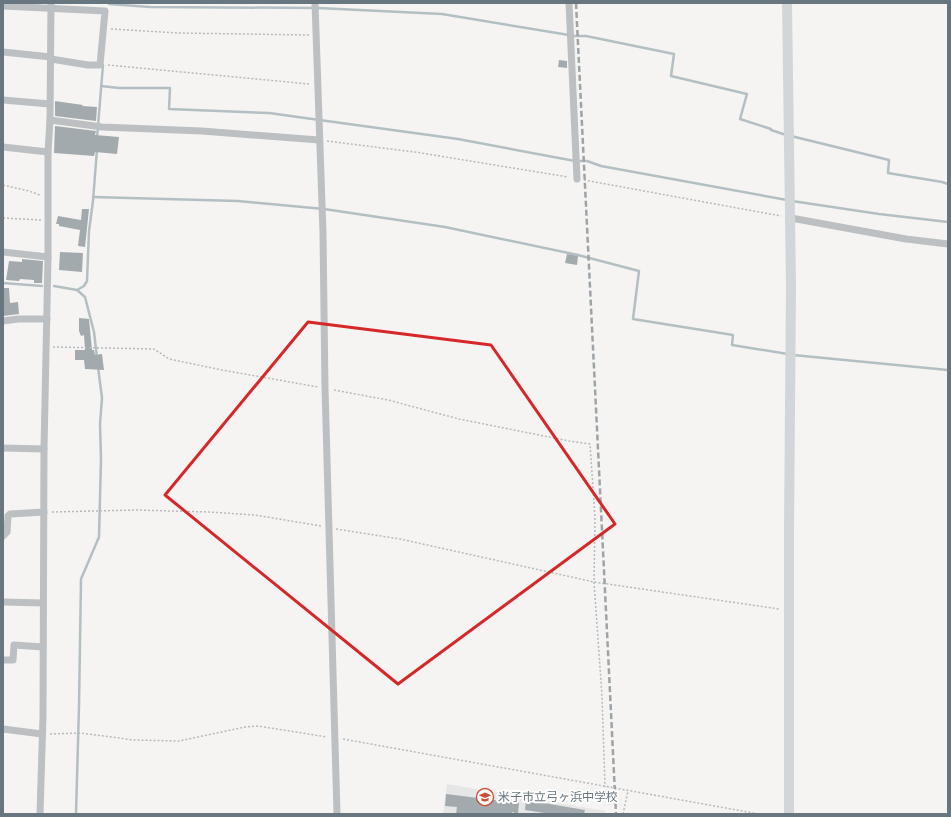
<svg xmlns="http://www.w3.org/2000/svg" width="951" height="817" viewBox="0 0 951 817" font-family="'DejaVu Sans','Noto Sans JP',sans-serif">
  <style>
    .built { fill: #e5e6e5 }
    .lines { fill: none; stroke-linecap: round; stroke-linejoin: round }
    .stream { stroke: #b3bfc2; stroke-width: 2.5 }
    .building { fill: #a2aaae }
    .path { stroke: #b6b9bb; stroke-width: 1.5; stroke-dasharray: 2 2; stroke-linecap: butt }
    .street { stroke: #bcc0c3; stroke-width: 7 }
    .secondary { stroke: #d2d6d9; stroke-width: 10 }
    .rail { stroke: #9da3a7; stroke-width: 2.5; stroke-dasharray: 6 3; stroke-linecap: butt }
    .marked { fill: none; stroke: #d62828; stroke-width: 3; stroke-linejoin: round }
    .labels { text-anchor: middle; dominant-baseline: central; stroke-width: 4; stroke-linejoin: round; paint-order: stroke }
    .poi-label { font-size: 12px; fill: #68777f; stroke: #fff; text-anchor: start }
  </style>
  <rect width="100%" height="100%" fill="#f5f4f2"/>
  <path class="built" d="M447,784L605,811V814H443Z"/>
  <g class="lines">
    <g class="stream">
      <path d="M109,4L150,7L318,8L442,14L575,36H586L674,54L671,76L747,94L740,119L771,129V130L786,135"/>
      <path d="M101,86L119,88H170L169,109L269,113L305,118L458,139L575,161H587L601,166L787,200"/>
      <path d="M791,136L889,160L888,173L942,182L948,184"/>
      <path d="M97,138L103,65"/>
      <path d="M93,197L238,201L324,209L445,227L578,255L639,271L633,319L733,335L732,345L788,354"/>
      <path d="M792,201L879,214L948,222"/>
      <path d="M3,283L42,286"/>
      <path d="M54,286L77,290L85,297L94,332L97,358"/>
      <path d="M77,290L84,286L87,281L89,231L93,201L97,149"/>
      <path d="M793,355L948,370"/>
      <path d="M76,814L79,706L81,579L99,537L101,459L100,424L102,398L98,367"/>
    </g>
  </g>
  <g class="building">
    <path d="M559,60L567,61V68L558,67Z"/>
    <path d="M55,101L83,105L82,106L97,107L96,121L55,116Z"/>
    <path d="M55,126L96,131L95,135L119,137L117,154L95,152L94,156L54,153Z"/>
    <path d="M82,209H89L85,247L78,246L80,230L59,226V224H56L58,216L81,220Z"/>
    <path d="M60,252L83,253L82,272L59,270Z"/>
    <path d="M567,254L578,256L577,265L565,263Z"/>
    <path d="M22,259L43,261L42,283H34V280L20,279L19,281L6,280L9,261L22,262Z"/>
    <path d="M3,288H9L10,303L18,302L19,314L3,316Z"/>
    <path d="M79,318L89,319L92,350H94L95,355L102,354L104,370L85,369L84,360H75V350H85L84,335L81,336L79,331Z"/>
    <path d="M446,794L519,803L518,814L512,812V814H456L457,807L445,806Z"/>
    <path d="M526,800L585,810L584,814H551L525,810Z"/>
  </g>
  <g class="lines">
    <g class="path">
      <path d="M111,29L178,33L309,35"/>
      <path d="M108,65L309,84"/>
      <path d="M327,141L415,152L568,177"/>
      <path d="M584,180L781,216"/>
      <path d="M3,185L29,191L40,195"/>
      <path d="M3,218L41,220"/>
      <path d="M53,347L154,349L169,359L222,370L318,387"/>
      <path d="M334,390L388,400L459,419L569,441L590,444L595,518L594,582L602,696L605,787"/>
      <path d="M52,512L136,510L209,512L255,515L321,526"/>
      <path d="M336,529L400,539L594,582L779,609"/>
      <path d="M50,734L81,733L134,740L179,741L245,727L258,726L327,737"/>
      <path d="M343,739L759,814"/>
      <path d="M623,814L628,791"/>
    </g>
    <g class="street">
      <path d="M315,3L323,233L325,388L337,814"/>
      <path d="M569,3L577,179"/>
      <path d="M3,6L105,11L100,65H88L51,59"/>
      <path d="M3,52L51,57"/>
      <path d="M3,100L50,104"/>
      <path d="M50,120L102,127L202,131L319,140"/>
      <path d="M3,147L48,152"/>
      <path d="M791,218L906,239L948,244"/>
      <path d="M3,252L48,257"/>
      <path d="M3,321L18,319H47"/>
      <path d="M3,448L44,449"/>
      <path d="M3,536L7,532L8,516L10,514L44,512"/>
      <path d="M3,602L43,603"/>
      <path d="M3,660H13L14,645L43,647"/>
      <path d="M3,729L42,734"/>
      <path d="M40,814L43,716L44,449L48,257V152L50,120L51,3"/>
    </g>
    <path class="secondary" d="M787,3L791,286L789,531V814"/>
    <path class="rail" d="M576,3L616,814"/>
  </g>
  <path class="marked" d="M308,322L491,345L615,524L398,684L165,495Z"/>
  <defs>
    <g id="school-ring" transform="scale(0.9)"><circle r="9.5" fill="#fff" stroke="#cb4e3b" stroke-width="1.5"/><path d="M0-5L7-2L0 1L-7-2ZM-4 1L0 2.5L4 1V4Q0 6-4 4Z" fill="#cb4e3b"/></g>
  </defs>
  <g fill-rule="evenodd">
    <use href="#school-ring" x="485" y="797"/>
  </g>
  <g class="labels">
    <g class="poi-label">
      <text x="498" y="797">米子市立弓ヶ浜中学校</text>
    </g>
  </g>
  <rect width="951" height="817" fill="none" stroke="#68777f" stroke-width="8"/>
</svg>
